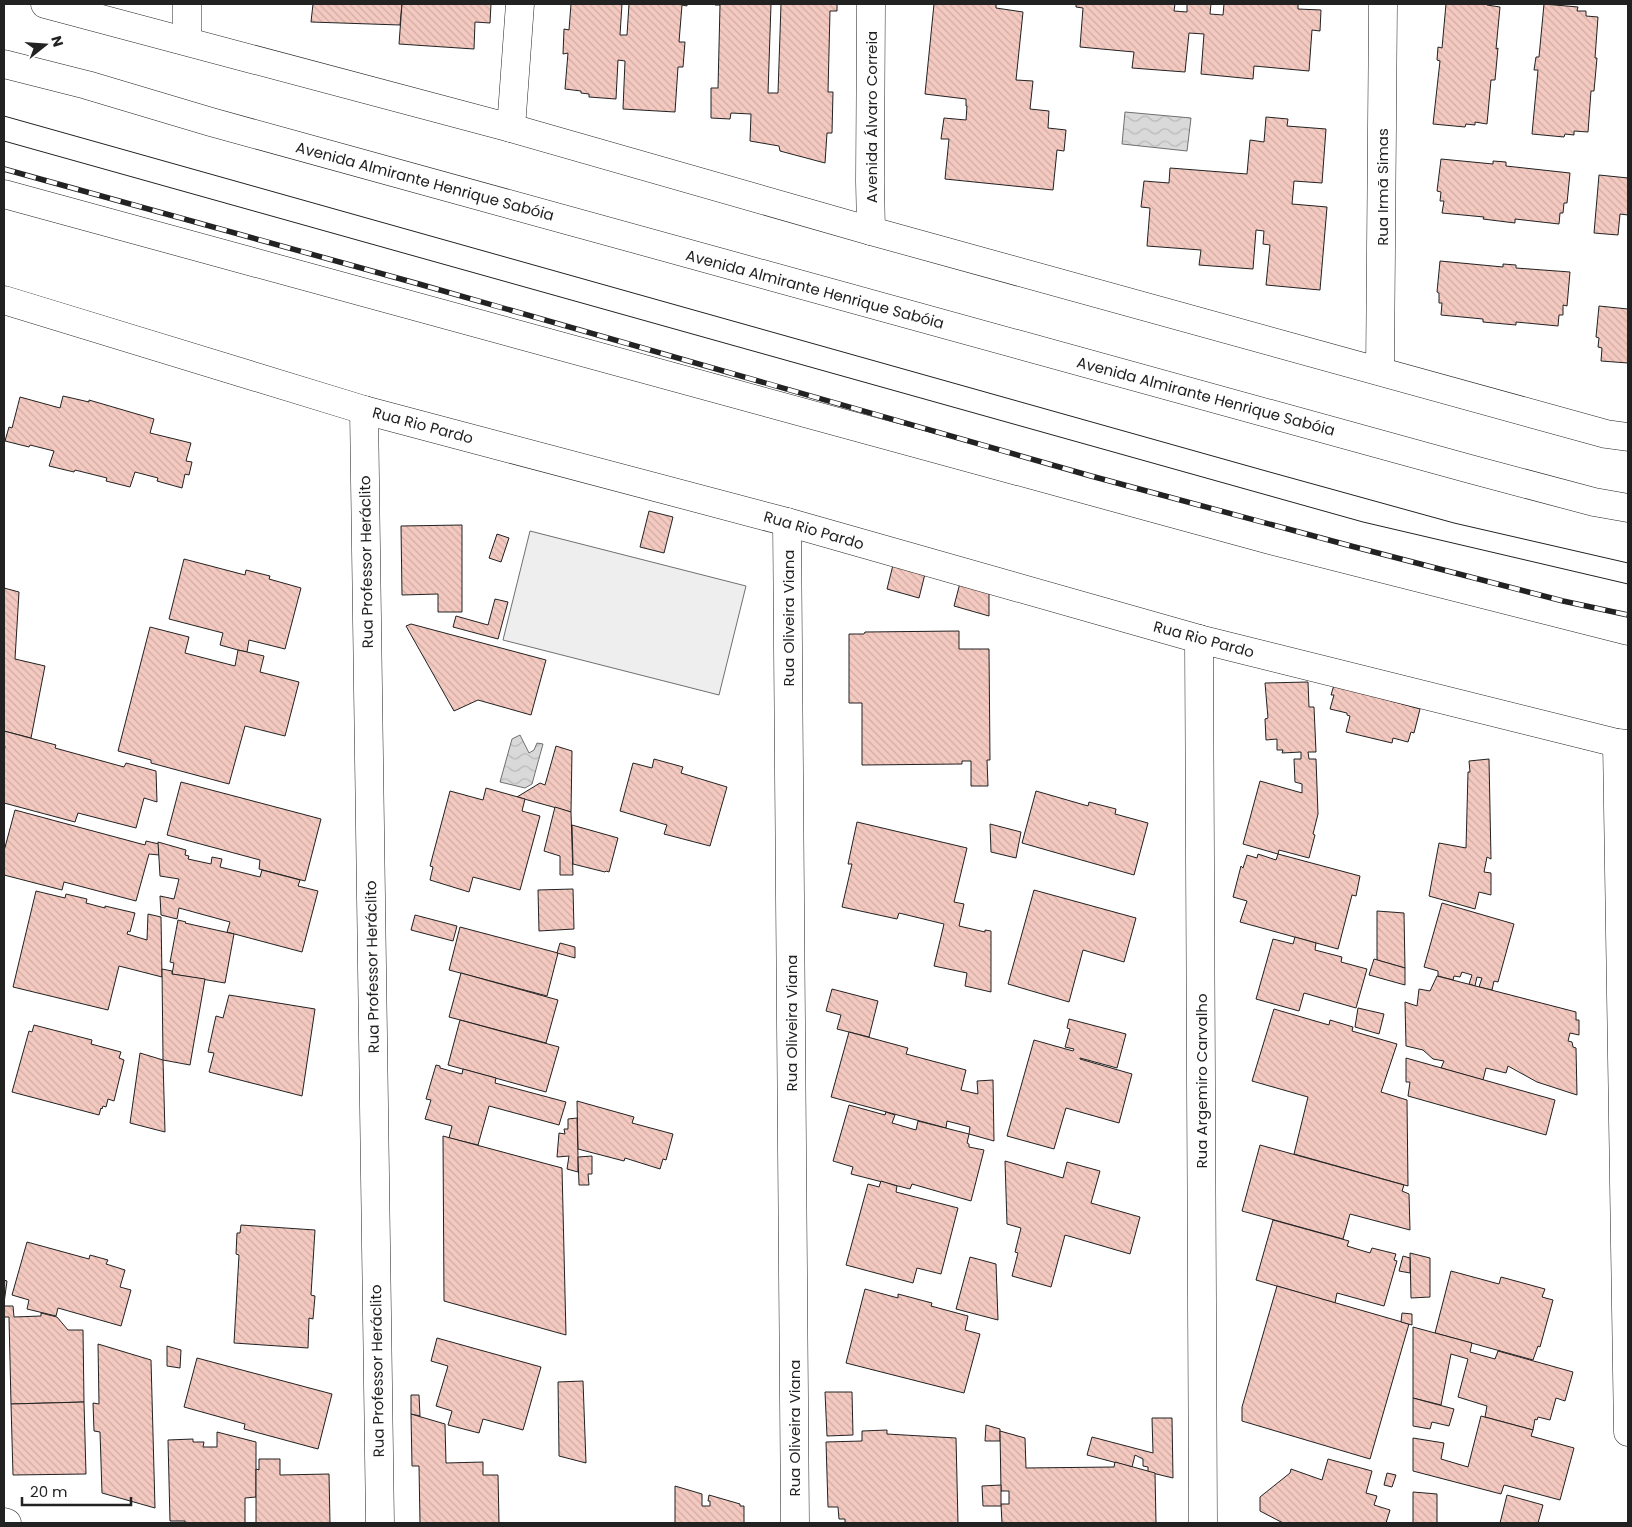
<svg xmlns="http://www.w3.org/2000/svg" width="1632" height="1527" viewBox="0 0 1632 1527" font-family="Poppins,sans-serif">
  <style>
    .pitch { fill: #eee; stroke: #6f6f6f }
    .water { fill: url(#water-waves); stroke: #6f6f6f }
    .building { fill: url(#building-back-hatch); stroke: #222 }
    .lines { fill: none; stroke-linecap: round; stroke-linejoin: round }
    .street-casing { stroke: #222; stroke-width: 29 }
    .secondary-casing { stroke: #222; stroke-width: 29 }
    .highway-casing { stroke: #222; stroke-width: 29 }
    .street { stroke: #fff; stroke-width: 28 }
    .secondary { stroke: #fff; stroke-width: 28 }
    .highway { stroke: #fff; stroke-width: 28 }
    .tram { stroke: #222; stroke-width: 1 }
    .rail-casing { stroke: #222; stroke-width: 5.5 }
    .rail { stroke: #fff; stroke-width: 4; stroke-dasharray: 11; stroke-linecap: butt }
    .labels { text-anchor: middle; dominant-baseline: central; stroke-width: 4; stroke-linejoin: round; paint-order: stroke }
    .street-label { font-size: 15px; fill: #222; stroke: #fff }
  </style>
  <defs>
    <pattern id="water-waves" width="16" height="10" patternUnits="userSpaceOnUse" patternTransform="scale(1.25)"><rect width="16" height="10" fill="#d9d9d9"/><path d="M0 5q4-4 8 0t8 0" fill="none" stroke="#bababa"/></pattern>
    <pattern id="building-back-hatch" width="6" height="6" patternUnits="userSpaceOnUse" patternTransform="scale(1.25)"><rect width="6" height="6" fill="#f3c9c0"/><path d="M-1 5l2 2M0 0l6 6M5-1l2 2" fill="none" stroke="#d0aca5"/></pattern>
  </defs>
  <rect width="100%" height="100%" fill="#fff"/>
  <path class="pitch" d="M530,531L746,586L719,695L503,640Z"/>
  <g class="water">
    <path d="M1125,112L1191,118L1187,151L1122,144Z"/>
    <path d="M520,735L529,753L534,750L537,743L543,744L532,784L525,788L500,782L512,739Z"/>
  </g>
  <g class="building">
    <path d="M313,4H402L400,25L311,22Z"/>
    <path d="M402,4H491L490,23L475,22L474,49L399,44Z"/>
    <path d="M571,4H622L620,35H627L629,4H687V6L682,5L679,42H685L683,67H678L675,112L623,109L625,61L618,60L616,99L589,97V94L581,93V91L565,89L568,53L563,54L564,29L569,30Z"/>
    <path d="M715,4H771L768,93H778L781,4H837V11H830L828,92H833L832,133H827L825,163L780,151L779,146L750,141L751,114L731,113L730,119L711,118V88H718L720,5H715Z"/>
    <path d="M934,4H996V8L1023,12L1016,80L1033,81L1030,109L1049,111L1048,128L1066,130L1064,151L1057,150L1053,190L945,179L949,139H941L944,118L966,120L967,106H966V99L925,94Z"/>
    <path d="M1076,4H1175L1174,11L1187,12V4H1211L1210,14L1223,15L1224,4H1298V9L1321,10L1320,31L1312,30L1309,71L1254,66L1253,79L1201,74L1204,34L1189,33L1185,72L1132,68L1134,52L1080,47L1083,8L1076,7Z"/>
    <path d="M1446,4H1488L1487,5L1500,7L1496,49L1498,48L1495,80H1491L1487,124L1475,122V125L1466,124L1465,127L1433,124L1440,61L1437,60L1438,47L1442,48Z"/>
    <path d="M1544,4L1578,7L1577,11H1586V16L1598,17L1595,58H1597L1594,91H1591L1588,132L1574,131V135L1565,134L1564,137L1532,134L1538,70H1534L1536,57H1539Z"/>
    <path d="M1266,117L1288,119L1287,126L1326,129L1322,183L1294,181L1292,204L1327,207L1320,290L1266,285L1270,245L1263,244L1264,231L1256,230L1253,269L1199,265L1201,250L1147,246L1150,208L1141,207L1144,181L1169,183L1170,168L1247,174L1250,140L1264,142Z"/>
    <path d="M1441,159L1493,164V161L1506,162V166L1570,173L1567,203H1564L1563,213H1560L1559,224L1515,219V223L1483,219L1484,217L1442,213L1444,201H1440L1441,192L1437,191Z"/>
    <path d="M1599,175L1628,178V215L1620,214L1618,235L1594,233Z"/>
    <path d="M1440,261L1503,267V264L1516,265V268L1570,272L1567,306L1563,305V315H1559L1558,326L1516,322V325L1483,322V319L1441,315L1442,303H1439V293L1437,292Z"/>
    <path d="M1599,306L1628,309V363L1601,361L1602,348L1598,347L1599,338L1596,337Z"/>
    <path d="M63,396L89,402V400L154,419L150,433L191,443L186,461L192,462L189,475L185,474L182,488L157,481L158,478L135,472L130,487L106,481L107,478L75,470L74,472L49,466L54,451L30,445L29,447L5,441L9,427L12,428L20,397L60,408Z"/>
    <path d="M649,511L673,517L664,553L640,547Z"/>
    <path d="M462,525V612H438V594L402,595L401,526Z"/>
    <path d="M497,534L509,538L501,562L489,558Z"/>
    <path d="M184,559L245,575L246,570L270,576L269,579L301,588L285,649L249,640L247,652L238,650L220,645L223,633L169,619Z"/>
    <path d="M893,565L925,574L919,598L887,589Z"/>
    <path d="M960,583L989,592V616L954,606Z"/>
    <path d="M4,588L19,592L15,659L45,666L31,738L4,731Z"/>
    <path d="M495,599L508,602L498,639L453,627L456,616L488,625Z"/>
    <path d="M411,624L546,660L531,715L478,700L454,711L406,626Z"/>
    <path d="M150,627L189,637L185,653L235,666L238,650L247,652L264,656L260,672L299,682L285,736L245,726L229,784L151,763V760L118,751Z"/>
    <path d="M959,631V649H989L990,760H987L988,786H971V761H962V764L862,765V703H849V634H864L865,632Z"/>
    <path d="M1308,682L1309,707H1314L1316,752H1308L1309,759H1316L1318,814L1313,834L1315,835L1309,858L1279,850L1278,854L1243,844L1260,781L1302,793V784L1295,782L1294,759H1301V752L1282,753L1283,750H1277V739L1266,740L1265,719L1268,718L1265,683Z"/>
    <path d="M1334,685L1420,709L1414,733L1411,732L1408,742L1393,738L1392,743L1346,732L1350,716L1347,715V713L1330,709L1334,695H1331Z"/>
    <path d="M4,731L56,745L55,748L124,767L126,763L156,771L157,802L144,798L136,828L78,813L75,822L4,803V753L5,746H4Z"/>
    <path d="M556,746L572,751L571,812L517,797L540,783L545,785Z"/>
    <path d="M654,759L683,767L681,773L727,787L710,846L664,834L667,825L620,811L633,763L652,768Z"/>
    <path d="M1489,759L1491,859L1487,857L1484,872L1491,873V895L1479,892L1475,909L1429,896L1439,843L1466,848L1468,772H1470L1469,761Z"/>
    <path d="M181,782L321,819L305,881L259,869L260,860L167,835Z"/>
    <path d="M486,788L525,799L522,811L540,816L520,890L473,877L469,892L430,880L433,867L430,866L450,791L483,800Z"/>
    <path d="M1036,791L1088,806L1089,802L1116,809L1115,814L1148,823L1134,875L1022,843Z"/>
    <path d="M555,807L571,812L573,875H560V856L544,851Z"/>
    <path d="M15,810L145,845L146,841L159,844V855L149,854L136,901L64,882L62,890L4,875V851Z"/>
    <path d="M857,822L967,848L954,902L964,904L959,926L985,932V930L991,931V992L965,986L967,973L934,966L944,924L899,913L897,919L842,907L852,864H848Z"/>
    <path d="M990,824L1021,832L1016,858L991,852Z"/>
    <path d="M572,825L618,838L609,872L606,871L605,872L573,864Z"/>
    <path d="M158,842L186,850L185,855L189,856L188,859L211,864L212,857L222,859L220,867L260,877L262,870L300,880L298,886L318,891L302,952L227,932L230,922L179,908L177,919L161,915L160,896L174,899L179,879L160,876Z"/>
    <path d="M1258,854L1276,860L1278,854L1360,876L1356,896L1352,895L1338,949L1240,922L1247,901L1233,897L1241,866L1243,868L1247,855L1257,858Z"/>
    <path d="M573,889L574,929L539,931L538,890Z"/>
    <path d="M1034,890L1136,918L1124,962L1083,950L1069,1002L1008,984Z"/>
    <path d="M36,891L65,898L66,894L87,899L86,903L105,908V906L135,913L130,932L128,931L127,934L147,940L148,914L161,917L162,977L119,966L108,1010L13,987Z"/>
    <path d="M1442,903L1514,924L1498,982L1494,981L1492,990L1479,987L1482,978L1477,977L1475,986L1469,984L1472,975L1462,972L1460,977L1454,976L1453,980L1438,976V971L1424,967Z"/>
    <path d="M1377,911L1404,913L1405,968L1377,960Z"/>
    <path d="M415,915L457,926L453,941L411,930Z"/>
    <path d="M178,920L186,922L185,923L234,934L225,983L172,974L174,963L170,962Z"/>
    <path d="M460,927L558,953L547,996L449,970Z"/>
    <path d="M1295,937L1316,943L1315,950L1342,957L1341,962L1367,969L1356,1008L1304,993L1299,1011L1256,999L1273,939L1293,944Z"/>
    <path d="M560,943L575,947V958L557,953Z"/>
    <path d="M1374,959L1405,968V985L1369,975Z"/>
    <path d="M162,969L172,971V974L205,979L190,1065L163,1060Z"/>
    <path d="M461,973L558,1000L546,1043L449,1017Z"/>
    <path d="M1437,976L1576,1012V1020H1579V1035L1570,1033L1568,1041L1572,1042L1573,1047L1576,1048L1577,1095L1537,1082L1508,1066L1506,1073L1486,1068L1483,1080L1441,1068L1444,1061L1433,1059L1423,1050L1406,1046L1405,1002L1417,1006L1419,989L1430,991Z"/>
    <path d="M832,989L878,1001L869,1037L837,1029L841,1015L826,1011Z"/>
    <path d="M229,995L315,1009L302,1096L209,1072L214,1053L208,1052L216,1016L223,1018Z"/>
    <path d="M1358,1008L1384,1014L1379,1034L1355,1027Z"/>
    <path d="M1274,1009L1329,1025L1330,1020L1353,1027L1352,1031L1397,1044L1381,1092L1407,1100L1408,1186L1294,1154L1308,1097L1252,1081Z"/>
    <path d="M1069,1019L1126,1034L1117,1068L1080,1058V1059L1132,1074L1119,1123L1066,1108L1054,1149L1007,1136L1034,1040L1073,1051L1074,1049L1065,1047L1070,1029L1067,1028Z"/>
    <path d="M460,1020L559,1047L546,1092L448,1065Z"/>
    <path d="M34,1025L92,1040L91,1044L121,1052L119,1058L124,1060L114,1101L108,1099L106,1107L103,1106L102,1109L101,1108L99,1115L12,1092L29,1031L32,1032Z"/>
    <path d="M849,1032L908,1048L906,1054L966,1070L961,1090L978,1094L977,1081L993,1080L994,1141L969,1134L970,1127L947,1121L946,1128L831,1097Z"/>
    <path d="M140,1053L163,1060L165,1132L130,1123Z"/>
    <path d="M1406,1058L1555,1100L1546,1135L1408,1096L1410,1082H1406Z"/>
    <path d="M436,1065L440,1066V1068L462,1074L463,1069L496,1078L495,1083L566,1102L559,1125L489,1106L478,1145L449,1138L452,1126L425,1119L431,1100L426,1099Z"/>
    <path d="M577,1101L634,1117L632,1123L673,1134L666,1160L663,1159L660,1169L625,1158L624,1161L578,1149Z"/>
    <path d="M849,1105L885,1115L886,1112L895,1115L892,1123L916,1130L918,1121L969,1134L967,1143L969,1144V1147L984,1150L971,1201L912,1184L910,1189L851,1174L853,1167L833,1161Z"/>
    <path d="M577,1118L578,1157V1172L567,1169L569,1156L557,1157L559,1133L565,1134L564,1129H568V1119Z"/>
    <path d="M443,1136L562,1168L566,1335L444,1301Z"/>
    <path d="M1260,1145L1404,1185L1402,1191L1409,1194L1410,1230L1350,1214L1343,1239L1242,1211Z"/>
    <path d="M592,1156V1174H588L589,1185H579L578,1157Z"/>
    <path d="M1005,1161L1063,1178L1067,1162L1100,1171L1091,1203L1140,1217L1130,1254L1065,1235L1051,1287L1012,1276L1018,1253L1015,1252L1021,1228L1007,1224Z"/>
    <path d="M881,1181L897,1186L896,1192L958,1208L941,1274L917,1268L913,1283L846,1265L868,1184L879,1187Z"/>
    <path d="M1273,1220L1349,1241L1347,1246L1370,1253L1372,1248L1396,1254L1394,1260L1397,1261L1384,1306L1337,1293L1335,1303L1256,1280Z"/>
    <path d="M241,1225L315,1230L311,1295L315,1296L313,1319L309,1318L308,1348L234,1343L239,1255L236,1254L237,1233H240Z"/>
    <path d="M27,1242L89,1259L90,1255L108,1260L106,1264L125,1270L120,1287L131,1290L121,1326L58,1308L56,1316L27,1309L29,1300L12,1295Z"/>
    <path d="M1410,1253L1430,1258V1297L1411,1298Z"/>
    <path d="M1403,1256L1410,1258V1273L1399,1271Z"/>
    <path d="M970,1257L996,1264L998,1320L956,1309Z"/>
    <path d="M1451,1271L1499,1284L1501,1277L1545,1289L1542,1297L1553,1300L1540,1347L1538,1346L1533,1360L1435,1333Z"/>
    <path d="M4,1280L7,1281L4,1303Z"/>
    <path d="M1277,1286L1409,1324L1370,1459L1242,1421V1407Z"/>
    <path d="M865,1289L898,1298V1294L932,1303L931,1306L968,1316L965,1330L980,1334L964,1393L846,1363Z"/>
    <path d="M4,1306H13L14,1317L41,1316V1313L57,1317L68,1330H83L84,1402L11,1404L9,1317H4Z"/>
    <path d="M1402,1313L1412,1314V1325L1401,1322Z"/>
    <path d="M1413,1327L1472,1343L1470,1352L1495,1359L1498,1351L1573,1372L1565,1401L1556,1398L1550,1420L1538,1417L1537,1420L1535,1419L1533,1430L1485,1417L1487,1406L1458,1397L1468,1359L1451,1354L1441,1405L1413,1398Z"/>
    <path d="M437,1338L541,1367L523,1430L483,1419L479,1433L448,1425L452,1411L436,1406L448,1366L431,1361Z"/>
    <path d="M98,1344L151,1360L155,1508L102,1493L100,1432L94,1431L93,1403L99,1404Z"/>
    <path d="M167,1346L181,1350L180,1368L167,1366Z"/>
    <path d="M197,1358L332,1394L318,1449L244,1429L245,1424L184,1407Z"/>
    <path d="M583,1381L586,1463L559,1456V1453L558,1382Z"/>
    <path d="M825,1392H852L853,1435L827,1436Z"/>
    <path d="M411,1395H419L420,1416L411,1414Z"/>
    <path d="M1413,1398L1454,1409L1449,1426L1432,1422L1430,1429L1413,1426Z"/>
    <path d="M84,1402L86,1474L13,1475L11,1404Z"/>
    <path d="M411,1414L445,1424L446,1463L483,1462V1475H498L499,1523H420L419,1466H412Z"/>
    <path d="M1481,1416L1533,1430L1531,1436L1574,1448L1560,1500L1504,1485L1501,1494L1413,1471V1438L1444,1443L1441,1459L1468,1467Z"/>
    <path d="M1152,1418H1172L1173,1478L1148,1472V1467L1143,1466V1459L1135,1455L1132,1467L1087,1455L1092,1437L1153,1453Z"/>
    <path d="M986,1425L1000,1429V1441H985Z"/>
    <path d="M887,1430V1434L956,1438L958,1523H845V1519H839L838,1507H828L826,1442L862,1441V1431Z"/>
    <path d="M1000,1431L1025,1438L1026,1468L1114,1467L1115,1462L1155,1473L1156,1523H1002L1001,1504H1009V1491H1001Z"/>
    <path d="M217,1432L256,1442V1497L245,1498V1523H185V1521H170L168,1440L193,1439V1442H204L203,1447H217Z"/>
    <path d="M259,1459H280V1475L329,1474L330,1523H256V1469L259,1470Z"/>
    <path d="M1328,1459L1372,1471L1366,1493L1377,1496L1374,1505L1390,1510L1386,1523H1283L1260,1511V1497L1290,1473L1291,1469L1322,1480Z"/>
    <path d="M1387,1473L1396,1475L1392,1487L1384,1485Z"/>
    <path d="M1001,1485V1506H983L982,1486Z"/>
    <path d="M675,1486L702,1494V1506H710V1501H708L709,1495L740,1504V1506H744V1523H675Z"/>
    <path d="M1413,1492L1437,1494V1523H1413Z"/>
    <path d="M1507,1495L1543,1505L1538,1523H1500Z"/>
  </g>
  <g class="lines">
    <g class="street-casing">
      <g id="street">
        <path d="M871,4L870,181L871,231"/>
        <path d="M511,128L520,4"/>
        <path d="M4,194L1270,540L1628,631"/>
        <path d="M4,300L364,410L787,522L1199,639L1617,743L1628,744"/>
        <path d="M1380,371L1383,4"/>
        <path d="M364,410L380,1523"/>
        <path d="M787,522L795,1523"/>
        <path d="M1199,639L1203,1523"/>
        <path d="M1617,743L1628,1432"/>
        <path d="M4,1522L7,1523"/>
      </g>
    </g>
    <g class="secondary-casing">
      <path id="secondary" d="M187,4V41"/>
    </g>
    <g class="highway-casing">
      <g id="highway">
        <path d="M45,4L511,128L871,231L1606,434L1628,437"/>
        <path d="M4,64L87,85L211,122L1470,469L1594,502L1628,508"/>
      </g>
    </g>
    <use href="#street" class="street"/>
    <use href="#secondary" class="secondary"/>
    <use href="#highway" class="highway"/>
    <g class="tram">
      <path d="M4,116L1266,471L1454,523L1628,563"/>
      <path d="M4,141L1363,522L1628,584"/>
    </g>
    <g class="rail-casing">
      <path id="rail" d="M4,169L419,284L1091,476L1351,546L1563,601L1628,615"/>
    </g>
    <use href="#rail" class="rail"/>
  </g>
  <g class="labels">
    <g class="street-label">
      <text transform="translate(871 117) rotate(-90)">Avenida Álvaro Correia</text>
      <text transform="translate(425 181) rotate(15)">Avenida Almirante Henrique Sabóia</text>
      <text transform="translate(1382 187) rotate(-90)">Rua Irmã Simas</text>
      <text transform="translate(815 289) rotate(15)">Avenida Almirante Henrique Sabóia</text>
      <text transform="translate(1206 396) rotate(15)">Avenida Almirante Henrique Sabóia</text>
      <text transform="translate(423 425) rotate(15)">Rua Rio Pardo</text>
      <text transform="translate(814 530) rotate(16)">Rua Rio Pardo</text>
      <text transform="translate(366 562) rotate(-91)">Rua Professor Heráclito</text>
      <text transform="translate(788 618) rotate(-90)">Rua Oliveira Viana</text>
      <text transform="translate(1204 639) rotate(15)">Rua Rio Pardo</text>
      <text transform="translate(372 967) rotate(-91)">Rua Professor Heráclito</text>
      <text transform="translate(791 1023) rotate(-90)">Rua Oliveira Viana</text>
      <text transform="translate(1201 1081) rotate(-90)">Rua Argemiro Carvalho</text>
      <text transform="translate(377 1371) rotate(-91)">Rua Professor Heráclito</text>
      <text transform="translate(794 1428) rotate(-90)">Rua Oliveira Viana</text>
    </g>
  </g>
  <rect width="1632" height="1527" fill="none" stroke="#222222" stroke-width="10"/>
  <g transform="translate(45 45) rotate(73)" stroke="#ffffff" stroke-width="4" paint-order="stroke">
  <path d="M0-4L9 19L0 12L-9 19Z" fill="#222222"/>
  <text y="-8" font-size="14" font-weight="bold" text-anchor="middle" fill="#222222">N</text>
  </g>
  <path d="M22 1497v8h109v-8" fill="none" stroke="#222222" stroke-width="2.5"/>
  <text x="30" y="1497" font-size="15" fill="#222222" stroke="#ffffff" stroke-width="4" paint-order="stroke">20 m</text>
</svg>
